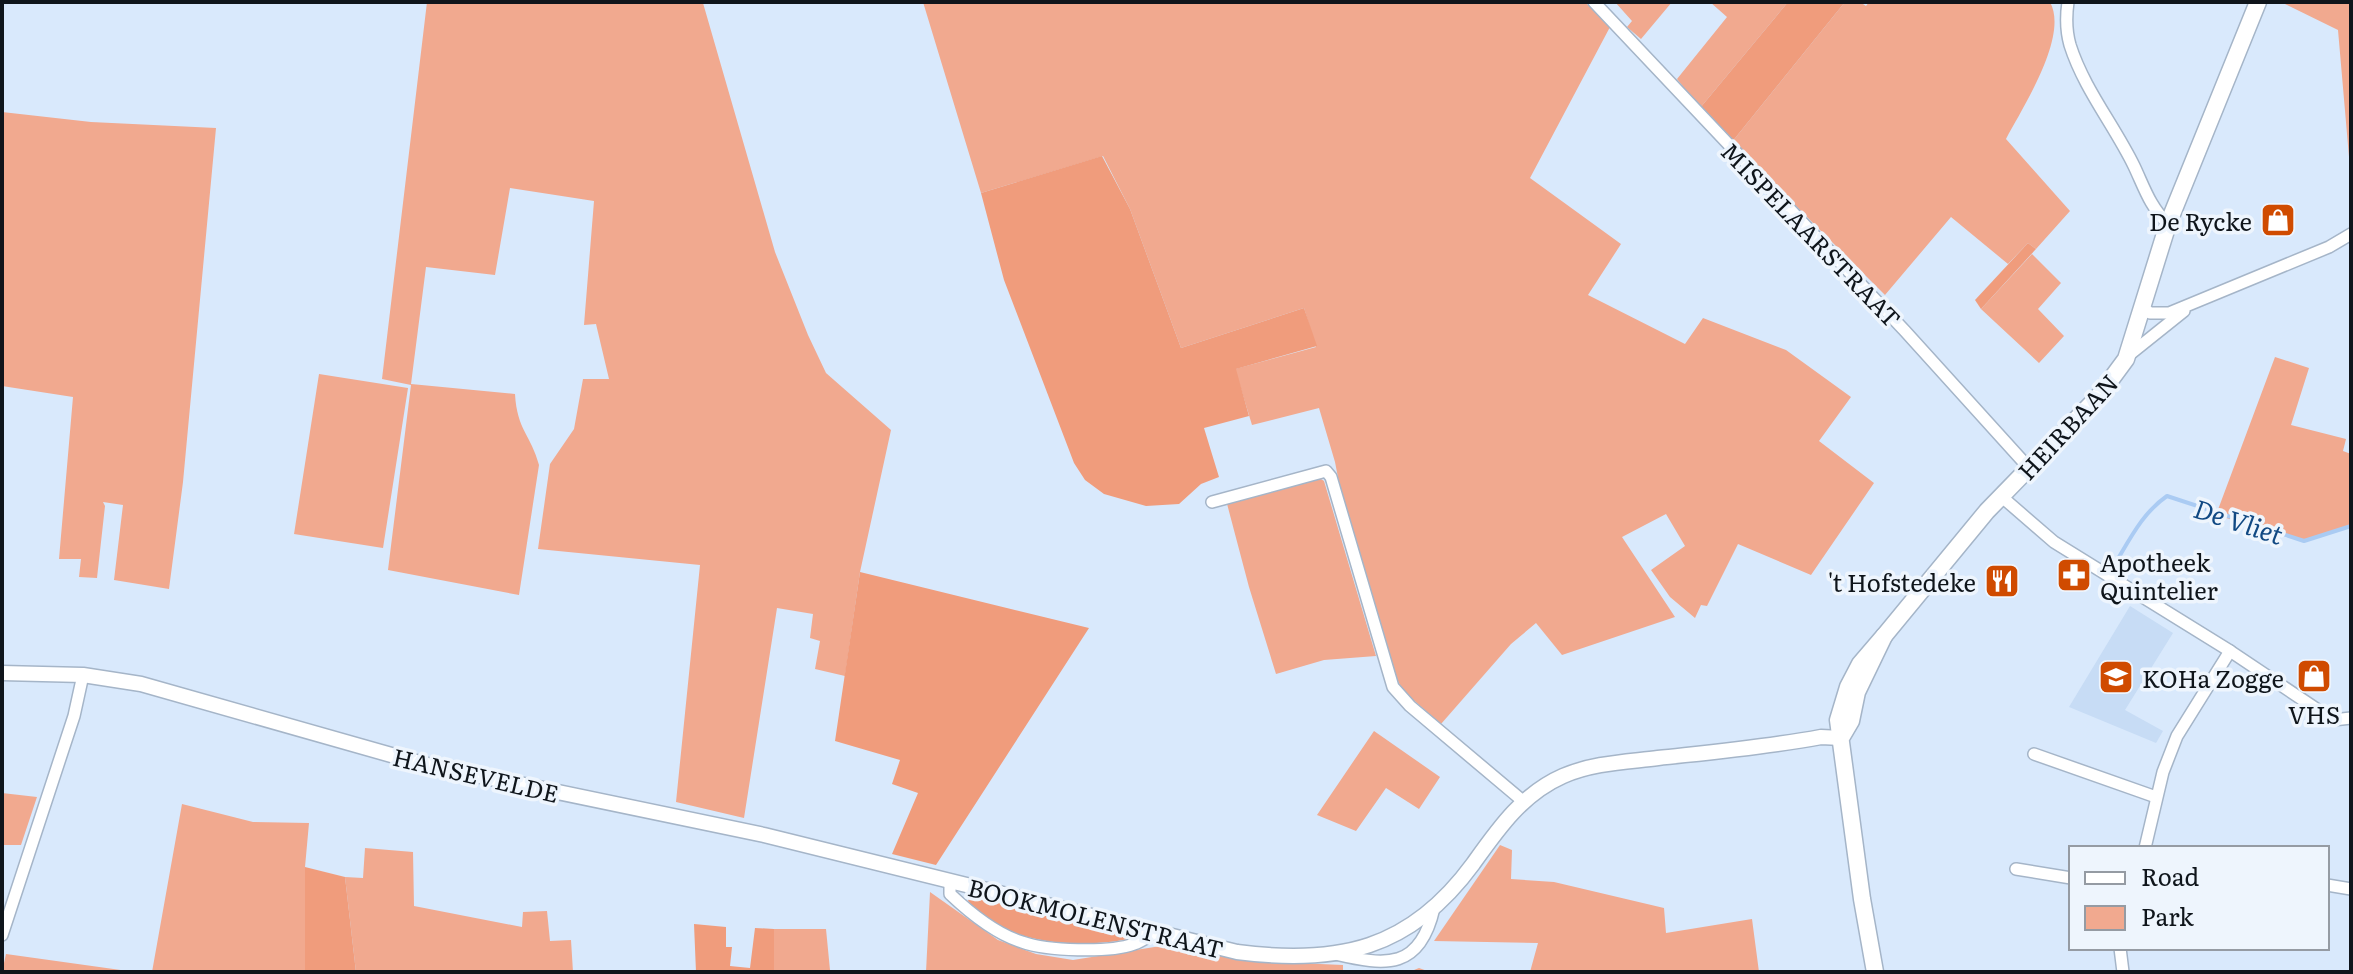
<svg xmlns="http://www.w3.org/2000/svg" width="2353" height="974" viewBox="0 0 2353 974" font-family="Literata,serif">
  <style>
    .built { fill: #c7dcf5 }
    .green { fill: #f1a98f }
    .forest { fill: #f09c7c }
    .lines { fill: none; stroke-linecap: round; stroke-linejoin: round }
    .stream { stroke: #aacbf3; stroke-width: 4 }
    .minor-casing { stroke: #a5b5c8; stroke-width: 14 }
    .tertiary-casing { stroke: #a5b5c8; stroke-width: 17 }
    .secondary-casing { stroke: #a5b5c8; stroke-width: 19 }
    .minor { stroke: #fff; stroke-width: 11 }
    .tertiary { stroke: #fff; stroke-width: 14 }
    .secondary { stroke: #fff; stroke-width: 16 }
    .labels { text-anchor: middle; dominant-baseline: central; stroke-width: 7; stroke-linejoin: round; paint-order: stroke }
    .poi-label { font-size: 24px; fill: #0f151b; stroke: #eef5fd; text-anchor: end }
    .street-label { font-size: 24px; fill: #0f151b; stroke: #eef5fd }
    .water-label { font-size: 26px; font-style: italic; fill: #114983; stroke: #eef5fd }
  </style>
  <rect width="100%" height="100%" fill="#d9e9fc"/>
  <path class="built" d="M2130,606L2173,633L2125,710L2163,731L2156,743L2069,707Z"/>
  <g class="green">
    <path d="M427,2L703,3L775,252L808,335L826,373L891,430L860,572L845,676L815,669L820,641L810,638L813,614L777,608L744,818L676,802L700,565L538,549L550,464L574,429L583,379H609L596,324L584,325L594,201L510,188L495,275L426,267L411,384L515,394C517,430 531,435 539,465L519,595L388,570L411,385L382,379Z"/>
    <path d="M923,2H1585L1610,27L1530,178L1621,244L1588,295L1685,344L1703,318L1786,350L1851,397L1819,441L1874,483L1811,575L1738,544L1707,606L1701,605L1695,618L1670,597L1651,570L1685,546L1666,514L1622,537L1675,617L1562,655L1536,623L1511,644L1441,724L1403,691L1393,671L1342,498L1335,462L1319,408L1252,425L1235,369L1316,347L1304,308L1181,348L1130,209L1103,156L981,193Z"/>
    <path d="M1615,2H1672L1641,39L1627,27L1632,21Z"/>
    <path d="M1710,2H1788L1700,108L1677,79L1727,17Z"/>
    <path d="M1845,2H1860L1866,6L1869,2H2050C2069,36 2023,107 2006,139L2070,211L2036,249L2028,243L2008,264L1951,217L1885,295L1732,142Z"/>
    <path d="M2281,2H2351V180L2338,30Z"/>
    <path d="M2,112L91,122L216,128L183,482L169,589L114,580L123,505L103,502L105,506L97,578L79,577L81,559H59L73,397L2,386Z"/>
    <path d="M2032,254L2061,283L2038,309L2064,336L2039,363L1981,309Z"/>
    <path d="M2275,357L2309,368L2291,425L2346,439L2343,451L2351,454V526L2304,541L2216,515Z"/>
    <path d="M319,374L408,388L383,548L294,534Z"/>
    <path d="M1318,477L1324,481L1376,656L1324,660L1276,674L1249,587L1226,500Z"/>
    <path d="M1374,731L1440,777L1419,809L1386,788L1356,831L1317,815Z"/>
    <path d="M2,793L37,797L21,845H2Z"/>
    <path d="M182,804L253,822L309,823L305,867V972H152Z"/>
    <path d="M1500,845L1512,850L1511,879L1554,882L1664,908L1666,933L1752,919L1759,972H1530L1538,943L1434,941Z"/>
    <path d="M365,848L413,852L414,906L522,927L523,912L547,911L550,941L571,940L573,972H356L345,877L363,878Z"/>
    <path d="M930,892L998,940L1036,954L1073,960L1167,945L1274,962L1343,965V971L1409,972L1419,968L1430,972H926Z"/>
    <path d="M774,929H826L830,970L837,972H774Z"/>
    <path d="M6,954L135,972H2Z"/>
  </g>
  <g class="forest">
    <path d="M1788,2H1845L1732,142L1700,108Z"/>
    <path d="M1102,156L1130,209L1181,348L1304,308L1317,346L1236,369L1249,416L1204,428L1219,477L1201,484L1179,504L1146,506L1104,494L1085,480L1074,463L1004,280L981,193Z"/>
    <path d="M2028,243L2036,249L1981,309L1975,300Z"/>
    <path d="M860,572L1089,628L936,865L892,854L918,793L892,784L900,760L835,741Z"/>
    <path d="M305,867L345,877L356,972H305Z"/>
    <path d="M970,896L979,897L1130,935L1128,939C1079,949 1002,945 968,901Z"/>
    <path d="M694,924L726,927V947H732L730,966L750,968L755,928L774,929V972H696Z"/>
  </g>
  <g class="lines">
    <path class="stream" d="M2113,567C2129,541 2142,513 2167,496L2304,541L2351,526"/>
    <g class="minor-casing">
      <g id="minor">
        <path d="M1594,2L1905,331L2029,468"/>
        <path d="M2068,2C2066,16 2066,31 2070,45C2084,89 2114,125 2134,166C2144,187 2150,207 2168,224"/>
        <path d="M2142,307L2150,313H2169L2329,247L2351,234"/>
        <path d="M2129,355L2184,311"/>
        <path d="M2002,497L2054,542L2230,651L2333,720L2351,718"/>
        <path d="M1212,502L1326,471L1331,477L1393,687L1410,706L1524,802"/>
        <path d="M2034,754L2156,797"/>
        <path d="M2145,848L2163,772L2177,736L2230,651"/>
        <path d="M2016,869L2071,878"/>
        <path d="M950,881V894C970,913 996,934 1022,942C1047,951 1109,953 1134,944C1141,942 1149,936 1156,932"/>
        <path d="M2327,885L2351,889"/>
        <path d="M2,935L74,716L83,675"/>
        <path d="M2120,948L2123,972"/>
        <path d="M1335,954C1386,966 1420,970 1434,908"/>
      </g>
    </g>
    <g class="tertiary-casing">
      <path id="tertiary" d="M2,673L83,675L141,684L423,764L764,835L1237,952C1338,965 1410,950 1473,864C1498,829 1522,794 1563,776C1593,763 1626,762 1658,758C1713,752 1768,747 1821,737L1841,738"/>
    </g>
    <g class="secondary-casing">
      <g id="secondary">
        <path d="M1884,636L1987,511L2098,397L2126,359L2168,224L2258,2"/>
        <path d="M1841,738L1851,721L1857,692L1884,636L1860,664L1848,687L1838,720L1862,899L1875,972"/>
      </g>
    </g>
    <use href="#minor" class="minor"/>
    <use href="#tertiary" class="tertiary"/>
    <use href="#secondary" class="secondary"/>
  </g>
  <defs>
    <g id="shop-square" transform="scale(1.8)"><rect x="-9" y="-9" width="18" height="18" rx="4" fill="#d04b00" stroke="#eef5fd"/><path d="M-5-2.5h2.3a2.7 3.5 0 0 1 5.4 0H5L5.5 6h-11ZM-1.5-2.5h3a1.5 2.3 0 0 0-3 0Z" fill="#fff"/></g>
    <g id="pharmacy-square" transform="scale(1.8)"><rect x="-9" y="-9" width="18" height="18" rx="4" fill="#d04b00" stroke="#eef5fd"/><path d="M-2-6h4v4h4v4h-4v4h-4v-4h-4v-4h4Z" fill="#fff"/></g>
    <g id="restaurant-square" transform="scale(1.8)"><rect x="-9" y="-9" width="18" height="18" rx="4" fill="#d04b00" stroke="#eef5fd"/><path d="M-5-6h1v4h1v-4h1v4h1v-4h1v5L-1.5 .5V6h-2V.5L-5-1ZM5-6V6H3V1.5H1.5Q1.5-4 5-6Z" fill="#fff"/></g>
    <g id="school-square" transform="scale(1.8)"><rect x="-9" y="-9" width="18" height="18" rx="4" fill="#d04b00" stroke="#eef5fd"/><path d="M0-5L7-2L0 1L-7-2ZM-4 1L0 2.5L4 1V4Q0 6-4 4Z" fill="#fff"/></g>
  </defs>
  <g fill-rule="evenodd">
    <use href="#shop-square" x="2278" y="220"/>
    <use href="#pharmacy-square" x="2074" y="575"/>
    <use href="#restaurant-square" x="2002" y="581"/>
    <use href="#shop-square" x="2314" y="676"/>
    <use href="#school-square" x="2116" y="677"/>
  </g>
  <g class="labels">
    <g class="poi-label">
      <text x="2252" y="220">De Rycke</text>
      <text x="2100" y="561" text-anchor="start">Apotheek<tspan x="2100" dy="28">Quintelier</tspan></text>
      <text x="1976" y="581">'t Hofstedeke</text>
      <text x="2142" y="677" text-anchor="start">KOHa Zogge</text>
      <text x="2314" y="713" text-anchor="middle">VHS</text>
    </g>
    <g class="street-label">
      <text transform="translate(1812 234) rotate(46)">MISPELAARSTRAAT</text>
      <text transform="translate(2067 426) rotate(-47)">HEIRBAAN</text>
      <text transform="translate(476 774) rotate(13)">HANSEVELDE</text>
      <text transform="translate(1096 917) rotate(14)">BOOKMOLENSTRAAT</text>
    </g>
    <g class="water-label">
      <text transform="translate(2239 520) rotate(18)">De Vliet</text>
    </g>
  </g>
  <rect width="2353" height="974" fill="none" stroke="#0f151b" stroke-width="8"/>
  <rect x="2069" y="846" width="260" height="104" fill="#eef5fd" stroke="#959ba3" stroke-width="2"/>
  <rect x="2085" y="872" width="40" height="12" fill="#ffffff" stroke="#959ba3" stroke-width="2"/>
  <text x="2141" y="886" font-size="24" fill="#0f151b">Road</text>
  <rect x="2085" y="906" width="40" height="24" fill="#f1a98f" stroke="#959ba3" stroke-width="2"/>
  <text x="2141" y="926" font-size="24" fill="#0f151b">Park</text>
</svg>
